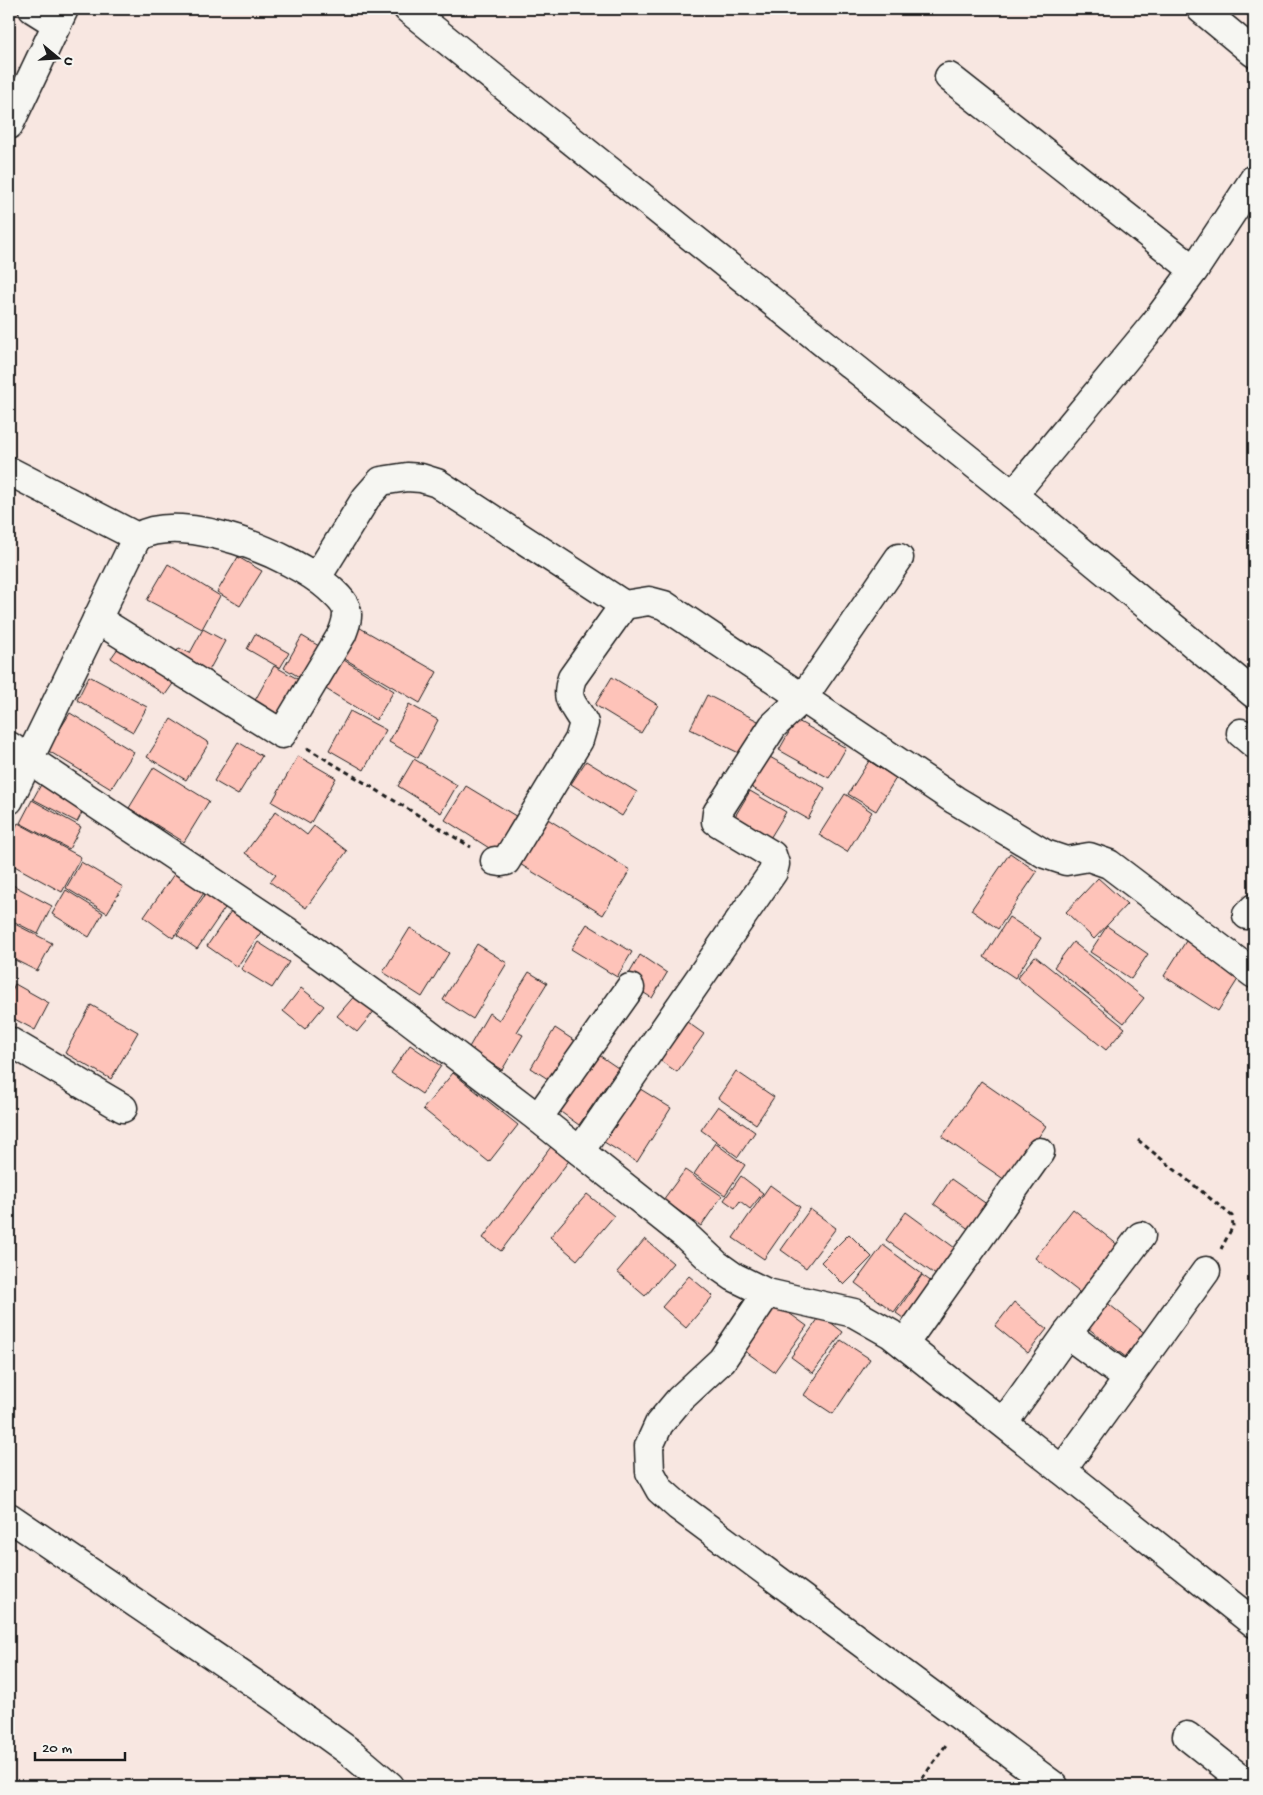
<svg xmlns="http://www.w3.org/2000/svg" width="1263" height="1795" viewBox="0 0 1263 1795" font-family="'Gochi Hand',sans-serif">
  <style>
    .building { fill: #fec3b9; stroke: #1c1c1c }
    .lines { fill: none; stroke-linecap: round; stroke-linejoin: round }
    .minor-casing { stroke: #1c1c1c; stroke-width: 31 }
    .major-casing { stroke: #1c1c1c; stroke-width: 31 }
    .path { stroke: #1c1c1c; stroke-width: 3; stroke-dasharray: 5 4; stroke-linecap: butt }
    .minor { stroke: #f6f6f2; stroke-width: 28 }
    .major { stroke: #f6f6f2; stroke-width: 28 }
  </style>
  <rect width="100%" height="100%" fill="#f8e7e1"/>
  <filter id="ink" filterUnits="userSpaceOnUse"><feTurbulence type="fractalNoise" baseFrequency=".02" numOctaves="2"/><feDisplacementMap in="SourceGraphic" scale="10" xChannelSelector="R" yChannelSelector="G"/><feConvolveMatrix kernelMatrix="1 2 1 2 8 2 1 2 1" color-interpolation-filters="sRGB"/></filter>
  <g filter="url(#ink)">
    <g class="building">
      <path d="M238,557L262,571L240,606L217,592Z"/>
      <path d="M168,564L220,596L202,629L147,600Z"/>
      <path d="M355,625L437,672L420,703L338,655Z"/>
      <path d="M203,629L225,641L206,676L173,658L179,648L190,653Z"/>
      <path d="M131,630L184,668L165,695L111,658Z"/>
      <path d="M255,634L289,653L280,668L247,649Z"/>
      <path d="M302,636L324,649L306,681L284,668Z"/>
      <path d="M339,657L394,691L376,720L321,686Z"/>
      <path d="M274,666L305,683L283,721L253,704Z"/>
      <path d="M89,676L147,707L133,732L77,700Z"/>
      <path d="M612,677L658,705L641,733L595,705Z"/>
      <path d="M707,695L762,723L745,756L690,729Z"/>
      <path d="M409,704L438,720L418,758L389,742Z"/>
      <path d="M350,711L386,730L364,770L329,750Z"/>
      <path d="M70,713L134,752L111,789L47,750Z"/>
      <path d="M171,719L209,743L186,780L147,757Z"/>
      <path d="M796,720L846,748L829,778L779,750Z"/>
      <path d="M238,742L262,756L238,795L214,781Z"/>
      <path d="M298,756L336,778L310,824L272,802Z"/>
      <path d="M768,756L825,788L808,819L751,787Z"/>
      <path d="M414,759L457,785L441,813L398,786Z"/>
      <path d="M586,761L637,792L622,816L571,784Z"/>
      <path d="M869,761L896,778L876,811L848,794Z"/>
      <path d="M154,767L209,801L184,842L129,808Z"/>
      <path d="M43,781L86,805L77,822L33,799Z"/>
      <path d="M466,786L519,818L497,853L445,820Z"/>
      <path d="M750,791L786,812L769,840L734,818Z"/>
      <path d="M845,794L872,812L847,852L819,835Z"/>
      <path d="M32,800L81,827L69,849L20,823Z"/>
      <path d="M276,811L307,835L314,826L347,851L306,908L270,882L276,875L245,853Z"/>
      <path d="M538,813L630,870L603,915L510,858Z"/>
      <path d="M18,823L81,857L62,892L9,863V839Z"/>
      <path d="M1010,853L1037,872L998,929L971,910Z"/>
      <path d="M81,862L123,887L107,913L66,888Z"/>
      <path d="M179,867L208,887L173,938L144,917Z"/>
      <path d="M1098,878L1127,904L1094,939L1066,912Z"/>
      <path d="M9,883L52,906L38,934L9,919Z"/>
      <path d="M209,889L229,902L197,949L177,935Z"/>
      <path d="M66,890L103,913L89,937L52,914Z"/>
      <path d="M231,911L261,932L237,967L207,946Z"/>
      <path d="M1009,917L1041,938L1015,978L984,957Z"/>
      <path d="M9,921L52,943L37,971L9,957Z"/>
      <path d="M587,924L632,952L617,977L571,949Z"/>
      <path d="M1107,926L1148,954L1131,979L1090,952Z"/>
      <path d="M410,928L449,953L422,997L383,972Z"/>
      <path d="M1186,941L1240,976L1218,1011L1164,976Z"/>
      <path d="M258,942L289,962L272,988L241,969Z"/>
      <path d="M1073,942L1144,998L1124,1023L1054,967Z"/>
      <path d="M477,944L507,963L473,1019L443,1000Z"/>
      <path d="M640,955L667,973L652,998L625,981Z"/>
      <path d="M1035,956L1125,1028L1106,1050L1017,978Z"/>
      <path d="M529,972L547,983L517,1032L523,1035L502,1070L468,1049L489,1013L499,1020Z"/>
      <path d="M15,984L49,1003L35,1030L9,1016V996Z"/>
      <path d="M301,988L324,1006L305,1029L283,1011Z"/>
      <path d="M357,993L376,1009L357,1032L337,1016Z"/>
      <path d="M91,1005L138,1032L111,1079L65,1053Z"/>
      <path d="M680,1017L704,1034L677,1072L653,1056Z"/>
      <path d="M555,1028L575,1041L551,1081L531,1068Z"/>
      <path d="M410,1045L441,1066L422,1094L391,1073Z"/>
      <path d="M590,1049L618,1068L579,1125L551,1105Z"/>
      <path d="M736,1071L774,1097L756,1124L718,1098Z"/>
      <path d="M453,1073L518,1125L489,1162L423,1109Z"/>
      <path d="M981,1081L1046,1126L1008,1182L942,1137Z"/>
      <path d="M637,1087L671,1108L637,1162L604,1142Z"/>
      <path d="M718,1106L755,1132L738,1157L701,1130Z"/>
      <path d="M556,1140L574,1154L501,1251L483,1238Z"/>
      <path d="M715,1143L745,1165L725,1195L694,1174Z"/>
      <path d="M685,1170L722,1196L701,1226L663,1200Z"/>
      <path d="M741,1176L763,1193L750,1209L740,1201L735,1208L724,1200Z"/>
      <path d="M951,1179L988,1205L970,1230L934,1204Z"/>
      <path d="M770,1185L800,1207L764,1259L733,1238Z"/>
      <path d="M587,1194L614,1216L577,1260L550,1237Z"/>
      <path d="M810,1209L836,1228L806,1268L781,1250Z"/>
      <path d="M1073,1209L1124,1250L1087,1298L1035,1258Z"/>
      <path d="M906,1212L955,1248L936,1275L886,1240Z"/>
      <path d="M849,1234L872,1257L844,1285L821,1262Z"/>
      <path d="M645,1239L673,1263L645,1296L617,1272Z"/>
      <path d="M883,1245L922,1274L894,1312L855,1283Z"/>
      <path d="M922,1275L936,1285L910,1323L896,1313Z"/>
      <path d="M689,1276L713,1296L686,1328L662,1307Z"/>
      <path d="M1100,1297L1146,1334L1127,1358L1080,1322Z"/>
      <path d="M1014,1302L1047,1329L1028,1353L995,1326Z"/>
      <path d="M775,1303L807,1326L774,1372L742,1349Z"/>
      <path d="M821,1315L843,1332L813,1373L791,1357Z"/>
      <path d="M841,1340L870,1359L833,1414L804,1395Z"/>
    </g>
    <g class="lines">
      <g class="minor-casing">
        <g id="minor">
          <path d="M33,9L57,24"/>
          <path d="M408,9L1013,495L1254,694"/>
          <path d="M1201,9L1254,53"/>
          <path d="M949,77L1194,270"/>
          <path d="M9,471L137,537C183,510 292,555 329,588C335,594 343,600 346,608C349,617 345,626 342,634L282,734L97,619"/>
          <path d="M1013,495L1155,323L1194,270L1254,179"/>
          <path d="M317,577L366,498L381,481L407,477L421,478L437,483L624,605L649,601L664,605L955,800L1045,854L1066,861L1089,857L1109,864L1254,974"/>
          <path d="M1241,733L1254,744"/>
          <path d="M9,746L288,932L403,1015L538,1118L685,1235L717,1265L734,1277L767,1293L854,1313L891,1334L1254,1623"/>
          <path d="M9,800L137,537"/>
          <path d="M495,861L501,862L506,861L579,740L584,723C574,704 564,701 572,678L624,605"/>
          <path d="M1247,915L1254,908"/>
          <path d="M9,1041L123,1108"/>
          <path d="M538,1118L630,988"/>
          <path d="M580,1151L773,872L775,864L772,855L716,821L717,813L773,726L802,699L899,558"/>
          <path d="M767,1293L722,1360L680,1399L659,1424L649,1446L650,1472L660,1490L678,1506L1054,1786"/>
          <path d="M1067,1334L1127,1378"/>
          <path d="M904,1344L1040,1152"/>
          <path d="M1004,1422L1067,1334L1141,1236"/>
          <path d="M1062,1470L1206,1271"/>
          <path d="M9,1517L274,1697L350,1752L390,1786"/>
          <path d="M1187,1736L1250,1786"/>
        </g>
      </g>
      <g class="major-casing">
        <path id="major" d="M9,125L64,9"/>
      </g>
      <g class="path">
        <path d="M307,748L471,847"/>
        <path d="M1138,1140L1232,1216L1233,1226L1221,1249"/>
        <path d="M917,1786L948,1742"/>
      </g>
      <use href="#minor" class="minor"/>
      <use href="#major" class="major"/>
    </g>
  </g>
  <rect width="1263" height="1795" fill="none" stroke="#f6f6f2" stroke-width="30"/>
  <rect x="15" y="15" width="1233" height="1765" fill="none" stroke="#1c1c1c" stroke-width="2" filter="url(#ink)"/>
  <g transform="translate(58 58) rotate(108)" stroke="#f6f6f2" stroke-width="4" paint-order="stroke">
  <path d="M0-4L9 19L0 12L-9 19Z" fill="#1c1c1c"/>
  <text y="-8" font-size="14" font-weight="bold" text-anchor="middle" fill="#1c1c1c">U</text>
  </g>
  <path d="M35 1752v8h90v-8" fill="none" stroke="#1c1c1c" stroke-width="2.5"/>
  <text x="42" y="1752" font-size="15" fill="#1c1c1c" stroke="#f6f6f2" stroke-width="4" paint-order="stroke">20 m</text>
</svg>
